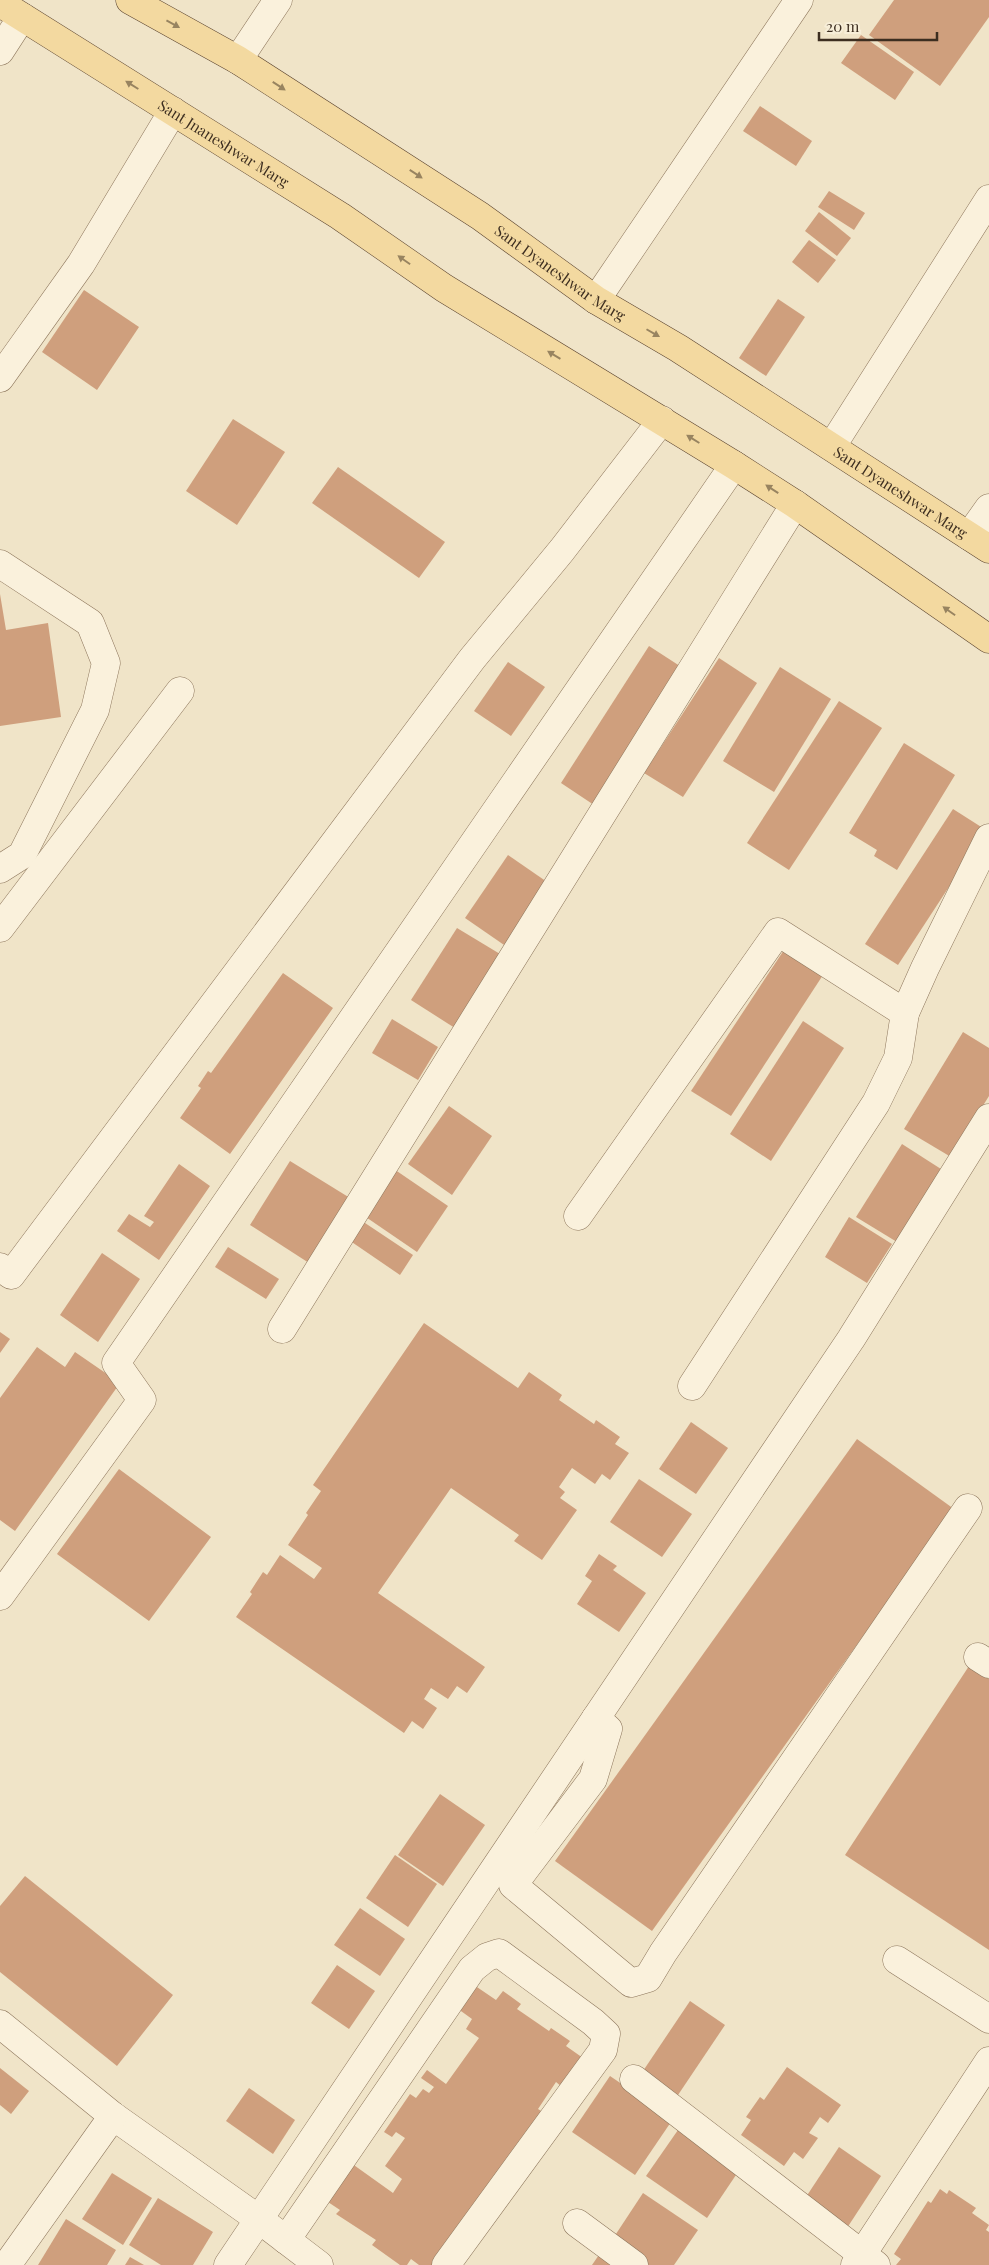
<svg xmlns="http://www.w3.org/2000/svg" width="989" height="2265" viewBox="0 0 989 2265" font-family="'Playfair Display',serif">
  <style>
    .building { fill: #cf9f7d }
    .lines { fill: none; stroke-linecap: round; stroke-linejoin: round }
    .minor-casing { stroke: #8d765c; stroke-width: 29 }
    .major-casing { stroke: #5b4430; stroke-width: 29 }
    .minor { stroke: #faf1dc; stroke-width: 28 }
    .major { stroke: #f3d9a0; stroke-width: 28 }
    .oneway { fill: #988460 }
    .labels { text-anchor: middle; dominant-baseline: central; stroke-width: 4; stroke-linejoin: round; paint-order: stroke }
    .street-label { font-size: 15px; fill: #3d2e20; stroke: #f7eed8 }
  </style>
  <rect width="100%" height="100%" fill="#f0e4c8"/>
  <g class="building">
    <path d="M894,0H989V17L940,86L869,35Z"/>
    <path d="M861,35L914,72L895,100L841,63Z"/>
    <path d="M760,106L812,141L796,166L743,131Z"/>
    <path d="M829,191L865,213L854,230L818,207Z"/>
    <path d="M819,212L851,238L837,256L805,231Z"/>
    <path d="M809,240L836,260L818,283L792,262Z"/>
    <path d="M84,290L139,327L97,390L42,352Z"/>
    <path d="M778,299L805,317L766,376L739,358Z"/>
    <path d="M233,419L285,452L237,525L186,491Z"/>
    <path d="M338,467L445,542L419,578L312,503Z"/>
    <path d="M0,594L6,630L48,623L61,717L0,726Z"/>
    <path d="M649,646L686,670L597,807L561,783Z"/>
    <path d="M719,658L757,683L683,797L644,773Z"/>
    <path d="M508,662L545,687L511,736L474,711Z"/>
    <path d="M780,667L831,699L774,792L723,761Z"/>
    <path d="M839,701L882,728L789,870L747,843Z"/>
    <path d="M904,743L955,775L897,870L874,856L877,850L849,833Z"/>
    <path d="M953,809L986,830L898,965L865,944Z"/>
    <path d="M508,855L550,884L507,947L465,918Z"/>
    <path d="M457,928L505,957L458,1030L411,1000Z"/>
    <path d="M784,950L823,975L731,1116L691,1091Z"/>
    <path d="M283,973L333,1008L230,1154L180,1118L201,1088L198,1086L208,1071L211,1073Z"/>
    <path d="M392,1019L438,1047L418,1080L372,1053Z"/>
    <path d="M803,1021L844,1048L771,1161L730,1134Z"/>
    <path d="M963,1032L989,1048V1096L951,1157L904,1129Z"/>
    <path d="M449,1106L492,1136L452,1195L408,1164Z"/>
    <path d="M902,1144L941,1169L897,1242L856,1217Z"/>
    <path d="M290,1161L350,1198L309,1263L250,1225Z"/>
    <path d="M179,1164L210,1186L159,1260L117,1231L129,1214L150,1227L154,1222L144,1216Z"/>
    <path d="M388,1165L448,1206L417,1252L357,1211Z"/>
    <path d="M356,1217L413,1255L400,1275L343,1236Z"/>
    <path d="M849,1217L892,1244L867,1283L825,1257Z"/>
    <path d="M228,1247L279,1279L266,1299L215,1267Z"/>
    <path d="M102,1253L140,1279L98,1342L60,1315Z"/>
    <path d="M424,1323L518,1388L529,1372L562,1395L559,1400L594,1424L596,1420L620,1437L615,1444L629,1453L610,1480L602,1474L595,1484L572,1468L559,1487L565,1492L560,1498L577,1510L542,1560L514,1541L519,1535L451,1488L378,1593L485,1667L467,1693L457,1686L448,1699L431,1688L424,1699L437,1708L423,1729L412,1721L404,1733L236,1617L252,1594L250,1592L263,1572L267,1575L280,1555L314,1579L322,1568L288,1545L308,1515L306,1513L321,1491L313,1485Z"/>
    <path d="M0,1332L10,1339L0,1353Z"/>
    <path d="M37,1347L65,1367L75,1352L120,1383L15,1531L0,1520V1398Z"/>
    <path d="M691,1422L728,1448L696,1494L659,1469Z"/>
    <path d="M857,1439L954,1509L652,1931L555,1861Z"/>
    <path d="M119,1469L211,1537L149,1621L57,1554Z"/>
    <path d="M639,1479L692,1514L662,1557L610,1522Z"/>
    <path d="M599,1554L617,1566L613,1570L646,1593L619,1632L577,1604L592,1581L585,1576Z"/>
    <path d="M969,1666L989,1679V1950L845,1855Z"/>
    <path d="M440,1794L485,1825L443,1886L398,1855Z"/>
    <path d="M395,1855L437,1884L408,1927L366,1898Z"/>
    <path d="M25,1876L173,1995L117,2066L0,1972V1906Z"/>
    <path d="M360,1908L405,1939L380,1976L334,1945Z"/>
    <path d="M337,1965L375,1991L349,2029L311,2003Z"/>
    <path d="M471,1983L496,2000L503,1991L521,2004L517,2009L549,2031L551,2028L570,2041L566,2046L583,2058L562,2087L556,2082L538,2109L546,2114L439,2265H419L411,2259L407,2265H400L372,2245L376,2240L336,2214L340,2210L325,2200L351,2163L393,2193L402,2179L385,2166L405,2138L396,2132L392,2137L384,2132L410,2094L416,2098L423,2089L429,2093L434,2087L421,2078L427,2070L446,2084L479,2038L466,2029L472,2019L454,2006Z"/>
    <path d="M690,2001L725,2025L678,2095L643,2071Z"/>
    <path d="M787,2067L841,2105L828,2123L820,2117L809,2133L818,2138L803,2159L794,2152L784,2166L741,2135L751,2120L746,2117L760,2097L764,2100Z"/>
    <path d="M0,2068L29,2091L11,2114L0,2105Z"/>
    <path d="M610,2076L673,2119L635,2175L572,2132Z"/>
    <path d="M249,2088L295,2120L273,2154L226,2121Z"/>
    <path d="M678,2130L738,2172L707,2218L646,2176Z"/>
    <path d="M839,2147L881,2176L847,2228L804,2200Z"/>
    <path d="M112,2173L152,2198L123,2245L82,2219Z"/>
    <path d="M940,2189L947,2194L949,2190L976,2208L972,2213L989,2225L986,2230L989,2232V2265H896L901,2259L894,2254L928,2201L931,2203Z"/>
    <path d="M643,2193L698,2230L674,2265H649L612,2240Z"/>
    <path d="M158,2198L213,2232L193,2265H161L129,2245Z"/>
    <path d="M66,2219L116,2250L107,2265H38Z"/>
    <path d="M603,2249L626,2265H592Z"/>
    <path d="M130,2257L144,2265H125Z"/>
  </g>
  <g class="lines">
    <g class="minor-casing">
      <g id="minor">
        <path d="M0,51L22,17"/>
        <path d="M238,60L278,0"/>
        <path d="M596,300L799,0"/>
        <path d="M0,378L81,264L173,111"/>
        <path d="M832,446L989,199"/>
        <path d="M969,536L989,508"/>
        <path d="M0,564L90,623L106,663L95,710L22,855L0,869"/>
        <path d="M0,928L180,691"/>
        <path d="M578,1216L778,932L905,1013"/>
        <path d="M0,1267L11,1275L472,659L562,550L662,420"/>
        <path d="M282,1329L795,504"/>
        <path d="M692,1386L876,1103L898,1058L905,1013L925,968L989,838"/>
        <path d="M0,1596L142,1400L116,1363L734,465"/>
        <path d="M978,1657L989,1664"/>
        <path d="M596,1718L608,1729L593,1779L513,1885L631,1983L648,1978L663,1953L968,1508"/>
        <path d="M897,1960L989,2019"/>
        <path d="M0,2024L113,2116L260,2220L319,2265"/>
        <path d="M634,2079L876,2265"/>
        <path d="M577,2223L634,2265"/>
        <path d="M286,2240L472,1969L487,1957L499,1953L593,2022L606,2034L603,2050L446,2265"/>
        <path d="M7,2265L113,2116"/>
        <path d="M228,2265L851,1339L989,1118"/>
        <path d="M855,2265L989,2061"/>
      </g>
    </g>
    <g class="major-casing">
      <g id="major">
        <path id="s1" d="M130,0L238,60L480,216L596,300L678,348L989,549"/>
        <path id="s2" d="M0,3L340,216L444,288L734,465L795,504L989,639"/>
      </g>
    </g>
    <use href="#minor" class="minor"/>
    <use href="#major" class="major"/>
  </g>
  <defs><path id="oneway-solid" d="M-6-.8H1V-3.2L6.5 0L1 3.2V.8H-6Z" transform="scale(1.25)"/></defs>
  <g class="oneway">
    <use href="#oneway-solid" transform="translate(173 24) rotate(29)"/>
    <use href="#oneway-solid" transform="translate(132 85) rotate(-148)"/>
    <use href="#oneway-solid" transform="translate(279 86) rotate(33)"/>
    <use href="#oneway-solid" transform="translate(416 174) rotate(33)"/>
    <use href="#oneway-solid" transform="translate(404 260) rotate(-145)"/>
    <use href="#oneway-solid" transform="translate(653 333) rotate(30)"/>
    <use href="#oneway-solid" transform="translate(554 355) rotate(-149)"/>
    <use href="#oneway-solid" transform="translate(693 439) rotate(-148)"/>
    <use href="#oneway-solid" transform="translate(772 489) rotate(-147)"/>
    <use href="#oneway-solid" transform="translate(949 611) rotate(-145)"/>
  </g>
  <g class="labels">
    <g class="street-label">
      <text stroke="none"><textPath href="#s2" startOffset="264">Sant Jnaneshwar Marg</textPath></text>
      <text stroke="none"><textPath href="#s1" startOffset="510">Sant Dyaneshwar Marg</textPath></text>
      <text stroke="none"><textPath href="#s1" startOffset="915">Sant Dyaneshwar Marg</textPath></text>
    </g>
  </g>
  <path d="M819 32v8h118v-8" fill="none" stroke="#3d2e20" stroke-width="2.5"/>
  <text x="826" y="32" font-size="15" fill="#3d2e20" stroke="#f7eed8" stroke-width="4" paint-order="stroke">20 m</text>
</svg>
